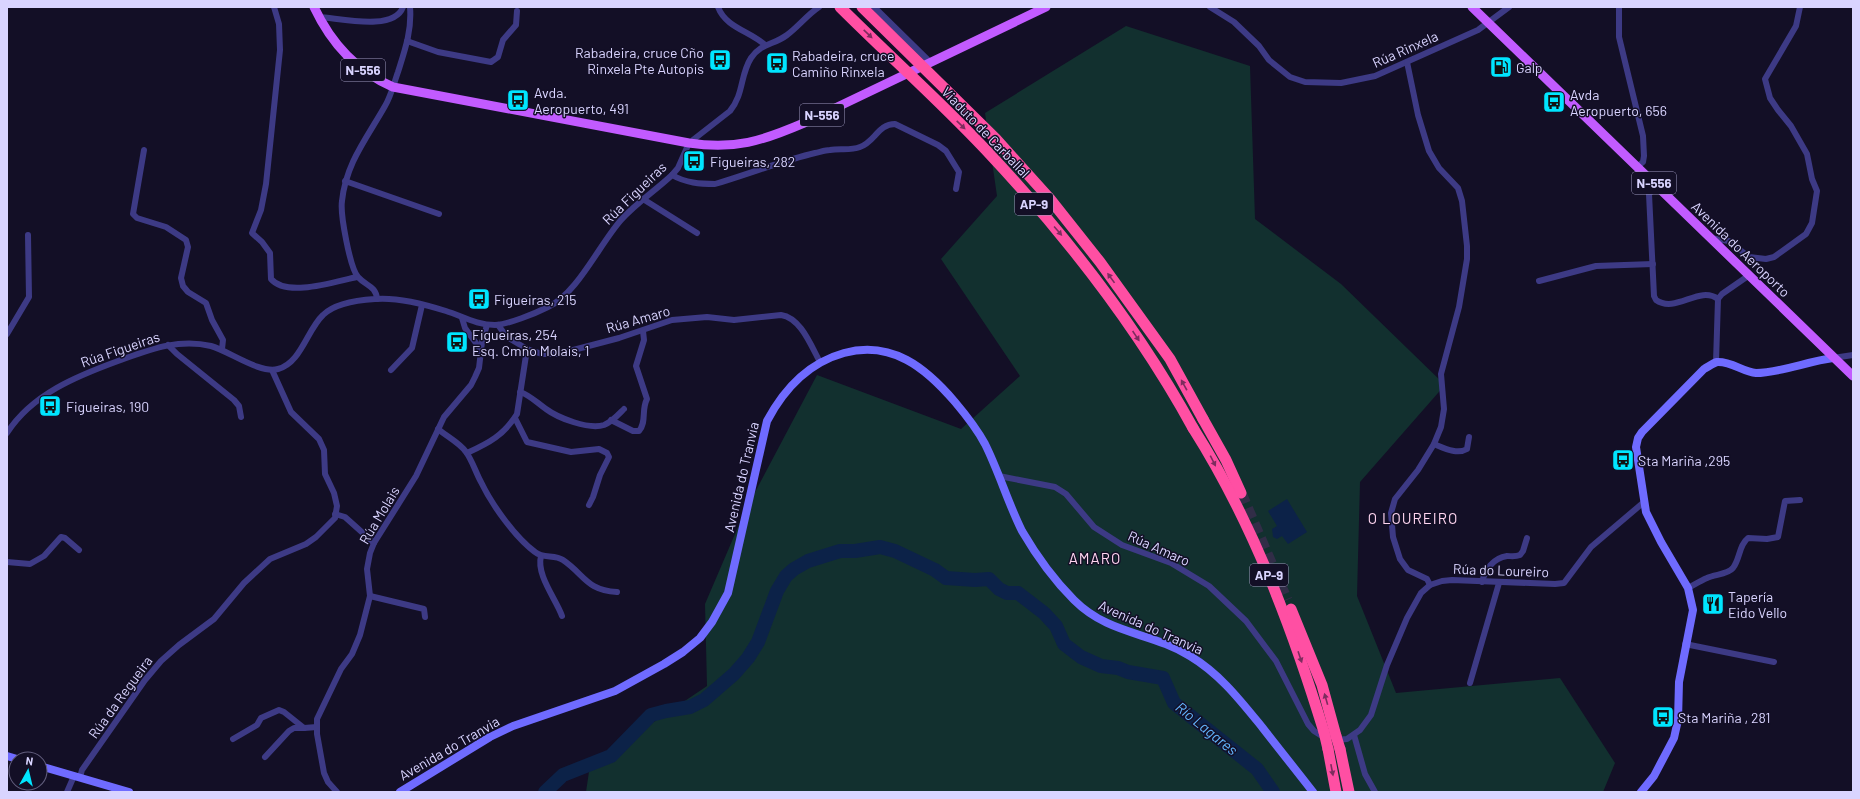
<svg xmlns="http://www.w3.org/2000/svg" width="1860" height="799" viewBox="0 0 1860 799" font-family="Barlow,sans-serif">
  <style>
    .green { fill: #12302f }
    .water { fill: #0c2248 }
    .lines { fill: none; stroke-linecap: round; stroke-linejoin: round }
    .river { stroke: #0c2248; stroke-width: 14 }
    .highway-tunnel { stroke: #312d47; stroke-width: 11; stroke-dasharray: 11 5.5; stroke-linecap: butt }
    .street { stroke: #3d3a85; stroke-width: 6 }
    .secondary { stroke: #6f6bff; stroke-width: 8 }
    .primary { stroke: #c25bff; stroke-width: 9 }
    .highway { stroke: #ff4fa3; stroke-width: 11 }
    .highway-bridge { stroke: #ff4fa3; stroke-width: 11 }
    .oneway { fill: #7d2c5e }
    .labels { text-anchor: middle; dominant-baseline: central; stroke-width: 3; stroke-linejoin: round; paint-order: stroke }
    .shield { fill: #130f26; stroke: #9e99be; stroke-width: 1 }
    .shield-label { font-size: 13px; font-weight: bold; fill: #d9d4ff }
    .street-label { font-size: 14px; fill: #d9d4ff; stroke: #130f26 }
    .poi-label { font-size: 14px; fill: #d9d4ff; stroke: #130f26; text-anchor: start }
    .neighbourhood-label { font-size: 15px; letter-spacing: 1px; fill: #ffd6f0; stroke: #130f26 }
    .water-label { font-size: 15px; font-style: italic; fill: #62b6ff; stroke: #130f26 }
  </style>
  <rect width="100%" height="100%" fill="#130f26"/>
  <path class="green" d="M1126,26L1250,66L1255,219L1341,284L1445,385L1360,482L1357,596L1396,693L1560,678L1615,763L1603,792H586L590,765L707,686L705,604L744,513L817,375L961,429L1020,376L941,259L997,196L985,113Z"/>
  <path class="water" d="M1287,499L1307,532L1288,544L1282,536L1277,539L1273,537L1272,529L1277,526L1268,511Z"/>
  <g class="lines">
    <path class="river" d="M545,792L563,775L611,756L651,715L666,711L690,707L704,700L734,674L748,658L758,642L777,591L786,576L794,569L808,561L840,551H855L880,547L895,551L935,570L946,578L975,580L989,579L999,589L1007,593H1018L1044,613L1056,626L1064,644L1081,657L1101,666L1118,668L1128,672L1163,678L1174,703L1257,769L1273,792"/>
    <path class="highway-tunnel" d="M1241,493L1287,600"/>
    <g class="street">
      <path d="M274,7L279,24L280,50L266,184L261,210L252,233L262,242L270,253L271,279C287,298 337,281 357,277"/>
      <path d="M718,7C726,28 750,31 765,45"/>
      <path d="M874,7L930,62"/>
      <path d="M1210,7L1234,22L1259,46L1269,60L1290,77L1305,82L1341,83L1375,76L1478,30L1509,7"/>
      <path d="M1619,7V37L1643,136L1644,156L1643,162L1637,167"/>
      <path d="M319,17C339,18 394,32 403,7"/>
      <path d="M407,41L438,52L491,62L498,57L503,40L516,25L517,11"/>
      <path d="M1407,62L1418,115L1429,151L1439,168L1458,188L1462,201L1467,246V259L1459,307L1441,374L1444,409L1441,427L1434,444L1418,470L1395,499L1391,513L1393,537L1400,559L1408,570L1427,579L1430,585"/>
      <path d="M144,150L133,214L137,218L166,227L186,240L188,247L181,278L183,286L188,292L206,303L212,320L223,340L222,349"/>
      <path d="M672,175C686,183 700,184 715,184C748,174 782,161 815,153C820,152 825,150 830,150C840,148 850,151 860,147C875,142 878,124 895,124L938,145L946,151L959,172L956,189"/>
      <path d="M345,181L439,214"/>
      <path d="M1656,186L1649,194L1654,296L1656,300C1676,314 1699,285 1718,299L1716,362"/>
      <path d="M643,199L697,233"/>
      <path d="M1710,238L1729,241L1749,257L1766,259L1774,257L1806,234L1812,223L1817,191L1812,179L1807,154L1791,126L1778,110L1770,98L1765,79L1796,26L1800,7"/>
      <path d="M1539,281L1596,266L1653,264"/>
      <path d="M377,299C376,286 366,286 358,277C350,268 340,214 342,201C346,163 367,138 385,106C391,96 394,83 398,72C405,50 412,30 410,7"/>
      <path d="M1718,299L1722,294L1748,276"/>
      <path d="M462,318L465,328L481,350"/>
      <path d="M498,325L507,337L527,349L542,354H558L619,338L672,320L707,317L734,320L781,315C801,318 811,346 820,362"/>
      <path d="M7,334L29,297L28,235"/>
      <path d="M168,345L177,354L234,400L239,406L241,417"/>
      <path d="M1833,358L1853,355"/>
      <path d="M391,370L412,348L422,305"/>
      <path d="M520,392C530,395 537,403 546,409C558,418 589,430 604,425C612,422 619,414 624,409"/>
      <path d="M515,418L527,442L571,452L599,449L607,453L609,457L600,475L593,497L589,505"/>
      <path d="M611,420L633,431H639C647,422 641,410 647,399L636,366L644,340L643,331"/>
      <path d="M438,429C446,436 460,443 466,452C472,460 476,473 481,482C492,505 515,537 535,552C543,559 555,554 563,560C585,575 586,590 617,592"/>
      <path d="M7,433C32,394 77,376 118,361C149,350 178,338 211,346C229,351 260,374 278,369C301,363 307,330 323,315C335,303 359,300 375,299C398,297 424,304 446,311C462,316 477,325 495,325C509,324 534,314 548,307C577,294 599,245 621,220C636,203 655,191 672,175L678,168L689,143L730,111C744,94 740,75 751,58C761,43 774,45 787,35C798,27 807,15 819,7"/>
      <path d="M1434,444C1444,448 1457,455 1467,449L1469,437"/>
      <path d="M467,453C489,443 504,435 517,414L527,349"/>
      <path d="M999,476L1055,487L1066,494L1094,527L1122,545L1171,563L1209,586L1246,621L1276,661L1308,724L1314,731L1325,738"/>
      <path d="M335,514L345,517L374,543"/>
      <path d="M541,556C536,575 556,599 562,616"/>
      <path d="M7,562L30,564L44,556L61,537L65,538L79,550"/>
      <path d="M1482,582C1485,570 1493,558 1507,556C1511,556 1515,557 1520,555L1523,551L1527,538"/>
      <path d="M1688,588C1694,585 1700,581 1707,578C1715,574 1727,575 1733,568C1740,559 1739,545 1748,538L1767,539L1778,537L1785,501L1800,500"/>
      <path d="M370,596L424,609L425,617"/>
      <path d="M1685,644L1774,662"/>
      <path d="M1470,683L1499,583"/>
      <path d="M1354,735L1365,774L1375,792"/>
      <path d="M233,739L257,725L261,718L279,710L284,712L304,728L317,727"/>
      <path d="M1336,740L1347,739L1360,730L1371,715L1387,665L1407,618L1421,593L1430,585L1442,581L1452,580L1555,584L1564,583L1591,547L1644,502"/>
      <path d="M265,757L289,731L294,728H304"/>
      <path d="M80,777L82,770L145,680L161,661L179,645L214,619L244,583L270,559L306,544L316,537L335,518L337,506L334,493L325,474L324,450L319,439L291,412L272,370"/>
      <path d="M67,792L74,776"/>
      <path d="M337,792L328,782L324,773L317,734V719L341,669L352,654L360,635L370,596L367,569L370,553L374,543L416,476L444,417L471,385L475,377L479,368L482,342L487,325"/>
    </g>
    <g class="secondary">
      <path d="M7,756L17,759"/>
      <path d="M40,766L129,792"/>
      <path d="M400,792L490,737L513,726L615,691L664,664L683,652L700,638L712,622L728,593L767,421C784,389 808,363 844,353C892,340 926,368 955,402C966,415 977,429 985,444C999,472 1008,503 1022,531C1036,555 1054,580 1074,600C1109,635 1151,632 1190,656C1220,674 1240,700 1262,727C1279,749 1296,770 1313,792"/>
      <path d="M1641,792L1654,776L1674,738L1678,720L1679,682L1693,610L1688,588L1661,542L1646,512L1636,447L1638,438L1642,432L1704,369C1708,367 1713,363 1717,362C1731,361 1743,372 1756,373C1779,373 1809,361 1833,358"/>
    </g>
    <g class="primary">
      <path d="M314,7C331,43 356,71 393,87L689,143C735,150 762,141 804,123L1046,7"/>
      <path d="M1472,7L1853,376"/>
    </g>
    <g class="highway">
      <path d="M1203,419L1226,460L1241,493"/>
      <path d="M1193,428C1252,521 1292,627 1324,732"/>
      <path d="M1291,609L1322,685L1336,736"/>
      <path d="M1328,749L1336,792"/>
      <path d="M1340,749L1349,792"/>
    </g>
    <g class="highway-bridge">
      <path d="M840,7C888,55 939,100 985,149C1065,234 1137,326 1193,428"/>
      <path d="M862,7L996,139L1050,199L1100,262L1170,359L1203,419"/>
      <path d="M1324,732L1328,749"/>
      <path d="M1336,736L1340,749"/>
    </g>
  </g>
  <defs><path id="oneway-solid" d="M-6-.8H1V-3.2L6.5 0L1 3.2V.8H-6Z"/></defs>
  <g class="oneway">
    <use href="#oneway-solid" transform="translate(868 34) rotate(44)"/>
    <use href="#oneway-solid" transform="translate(961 125) rotate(44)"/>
    <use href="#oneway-solid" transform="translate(1058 231) rotate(49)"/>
    <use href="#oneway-solid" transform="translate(1111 278) rotate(-126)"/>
    <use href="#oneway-solid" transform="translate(1136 336) rotate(56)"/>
    <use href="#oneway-solid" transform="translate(1184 385) rotate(-119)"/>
    <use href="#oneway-solid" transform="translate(1213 461) rotate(63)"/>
    <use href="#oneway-solid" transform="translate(1300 657) rotate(71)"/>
    <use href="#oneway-solid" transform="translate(1326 699) rotate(-106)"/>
    <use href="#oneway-solid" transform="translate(1332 770) rotate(79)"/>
  </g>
  <defs>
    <g id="bus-square" transform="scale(1.15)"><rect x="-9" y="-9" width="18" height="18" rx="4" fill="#00e5ff" stroke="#130f26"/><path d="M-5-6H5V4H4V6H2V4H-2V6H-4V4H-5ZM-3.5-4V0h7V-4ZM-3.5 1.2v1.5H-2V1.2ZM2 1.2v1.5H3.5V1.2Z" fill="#111"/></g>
    <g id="fuel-square" transform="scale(1.15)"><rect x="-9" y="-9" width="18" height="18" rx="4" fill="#00e5ff" stroke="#130f26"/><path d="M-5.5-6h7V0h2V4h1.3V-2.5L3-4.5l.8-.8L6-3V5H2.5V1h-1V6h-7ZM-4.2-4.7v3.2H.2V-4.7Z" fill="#111"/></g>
    <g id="restaurant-square" transform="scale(1.15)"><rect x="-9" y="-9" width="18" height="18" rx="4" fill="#00e5ff" stroke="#130f26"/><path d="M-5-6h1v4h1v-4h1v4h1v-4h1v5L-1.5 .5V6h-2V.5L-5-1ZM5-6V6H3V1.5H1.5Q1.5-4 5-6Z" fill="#111"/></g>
  </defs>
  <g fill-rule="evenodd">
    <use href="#bus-square" x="720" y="60"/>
    <use href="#bus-square" x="777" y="63"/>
    <use href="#fuel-square" x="1501" y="67"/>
    <use href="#bus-square" x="518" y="100"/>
    <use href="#bus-square" x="1554" y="102"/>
    <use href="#bus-square" x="694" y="161"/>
    <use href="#bus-square" x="479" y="299"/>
    <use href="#bus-square" x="457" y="342"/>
    <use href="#bus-square" x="50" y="406"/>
    <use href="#bus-square" x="1623" y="460"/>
    <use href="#restaurant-square" x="1713" y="604"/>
    <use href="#bus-square" x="1663" y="717"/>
  </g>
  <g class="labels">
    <g class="shield">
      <rect x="341" y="59" width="44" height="22" rx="3"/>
      <rect x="800" y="104" width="44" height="22" rx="3"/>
      <rect x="1632" y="172" width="44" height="22" rx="3"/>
      <rect x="1015" y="193" width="38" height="22" rx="3"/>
      <rect x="1250" y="564" width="38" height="22" rx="3"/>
    </g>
    <g class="shield-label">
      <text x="363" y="70">N-556</text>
      <text x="822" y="115">N-556</text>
      <text x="1654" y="183">N-556</text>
      <text x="1034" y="204">AP-9</text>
      <text x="1269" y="575">AP-9</text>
    </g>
    <g class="street-label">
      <text transform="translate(1405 49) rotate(-24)">Rúa Rinxela</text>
      <text transform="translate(986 132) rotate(46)">Viaduto de Carballal</text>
      <text transform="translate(634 193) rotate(-44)">Rúa Figueiras</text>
      <text transform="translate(1741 249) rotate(44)">Avenida do Aeroporto</text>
      <text transform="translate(638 319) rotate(-16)">Rúa Amaro</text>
      <text transform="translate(120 349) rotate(-19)">Rúa Figueiras</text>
      <text transform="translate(741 477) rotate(-77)">Avenida do Tranvia</text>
      <text transform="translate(379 515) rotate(-59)">Rúa Molais</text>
      <text transform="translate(1159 548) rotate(24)">Rúa Amaro</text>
      <text transform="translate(1501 570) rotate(2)">Rúa do Loureiro</text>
      <text transform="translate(1151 627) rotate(24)">Avenida do Tranvia</text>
      <text transform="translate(120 697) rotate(-54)">Rúa da Regueira</text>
      <text transform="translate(449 748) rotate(-30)">Avenida do Tranvia</text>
    </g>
    <g class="poi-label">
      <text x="704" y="52" text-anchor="end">Rabadeira, cruce Cño<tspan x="704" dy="16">Rinxela Pte Autopis</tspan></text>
      <text x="792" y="55">Rabadeira, cruce<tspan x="792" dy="16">Camiño Rinxela</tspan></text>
      <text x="1516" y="67">Galp</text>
      <text x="534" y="92">Avda.<tspan x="534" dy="16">Aeropuerto, 491</tspan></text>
      <text x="1570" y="94">Avda<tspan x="1570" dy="16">Aeropuerto, 656</tspan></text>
      <text x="710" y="161">Figueiras, 282</text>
      <text x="494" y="299">Figueiras, 215</text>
      <text x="472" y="334">Figueiras, 254<tspan x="472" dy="16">Esq. Cmño Molais, 1</tspan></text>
      <text x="66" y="406">Figueiras, 190</text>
      <text x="1638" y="460">Sta Mariña ,295</text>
      <text x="1728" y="596">Tapería<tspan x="1728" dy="16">Eido Vello</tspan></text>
      <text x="1678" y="717">Sta Mariña , 281</text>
    </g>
    <g class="neighbourhood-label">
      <text x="1413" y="518">O LOUREIRO</text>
      <text x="1095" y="558">AMARO</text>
    </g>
    <g class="water-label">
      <text transform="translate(1207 728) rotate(39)">Río Lagares</text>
    </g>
  </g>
  <rect width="1860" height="799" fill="none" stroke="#d9d4ff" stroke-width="16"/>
  <g transform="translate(28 771) rotate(8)"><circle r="19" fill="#130f26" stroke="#625e7d"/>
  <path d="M0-3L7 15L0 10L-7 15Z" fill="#00e5ff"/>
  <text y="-6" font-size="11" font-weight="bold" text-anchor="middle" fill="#d9d4ff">N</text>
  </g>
</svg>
